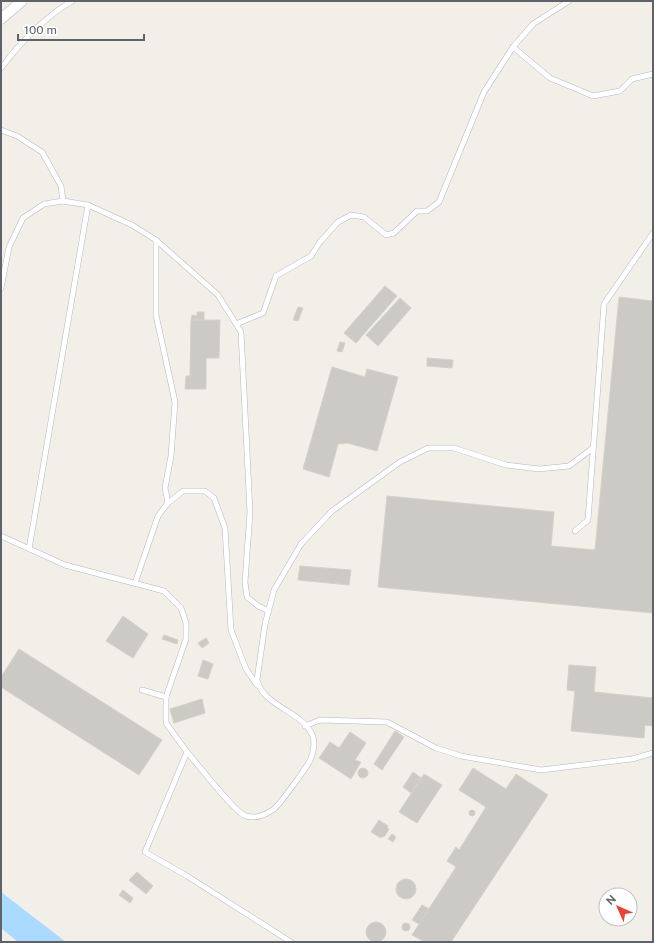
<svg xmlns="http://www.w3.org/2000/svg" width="654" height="943" viewBox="0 0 654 943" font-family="'Public Sans',sans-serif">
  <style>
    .water { fill: #aadaff }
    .building { fill: #cccac5; stroke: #d6d1c6 }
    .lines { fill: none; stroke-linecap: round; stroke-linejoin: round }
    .lane-casing { stroke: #b5b8bc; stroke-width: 6 }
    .street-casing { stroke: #b5b8bc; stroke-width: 11 }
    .lane { stroke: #fff; stroke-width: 5 }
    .street { stroke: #fff; stroke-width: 10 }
  </style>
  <rect width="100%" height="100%" fill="#f1efe8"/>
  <path class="water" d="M1,892L66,942H18L1,928Z"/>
  <g class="building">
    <path d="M385,286L397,296L356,343L344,333Z"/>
    <path d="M619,297L653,301V613L378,587L387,496L554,512L551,546L595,550Z"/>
    <path d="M400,298L411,308L378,346L366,335Z"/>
    <path d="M298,307L303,308L298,321L293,320Z"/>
    <path d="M197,312H204V320H191L192,315L197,316Z"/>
    <path d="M191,320H220L219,358H206V389H185L186,376H190Z"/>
    <path d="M340,342L345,343L342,352L337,351Z"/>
    <path d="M427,358L453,360L452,368L427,366Z"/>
    <path d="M332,367L365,377L367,369L398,377L377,451L347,443L338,444L329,477L303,469Z"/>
    <path d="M300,566L351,570L349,585L298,580Z"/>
    <path d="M123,616L148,634L133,658L106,641Z"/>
    <path d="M164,635L178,640L177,644L162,639Z"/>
    <path d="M206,638L209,643L202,648L198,643Z"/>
    <path d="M19,649L162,740L139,775L1,687V677Z"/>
    <path d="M203,660L213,664L208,679L198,676Z"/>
    <path d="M569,665L596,667L594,692L653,698V726L645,725L644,738L571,731L575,691L567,690Z"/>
    <path d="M202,699L205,713L174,723L170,709Z"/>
    <path d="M395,731L404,737L382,770L374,764Z"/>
    <path d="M350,732L366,743L355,760L361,762L351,779L319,758L330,742L339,748Z"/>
    <path d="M473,768L506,789L516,774L548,795L451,942H425L412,935L456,867L447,861L456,847L459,850L486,807L459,790Z"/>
    <circle cx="363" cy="773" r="5"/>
    <path d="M413,772L421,778L411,793L403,787Z"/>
    <path d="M424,774L442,785L417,823L399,812Z"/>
    <circle cx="472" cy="813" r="3"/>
    <path d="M379,820L388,826L387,828L389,829L384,837L382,836L381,838L371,832Z"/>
    <path d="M392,834L396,837L393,842L388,839Z"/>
    <path d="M137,872L153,886L146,894L129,880Z"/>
    <circle cx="406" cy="889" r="10"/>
    <path d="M123,890L133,898L130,903L119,895Z"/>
    <path d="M422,905L429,909L419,924L412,920Z"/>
    <circle cx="376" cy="932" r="10"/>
    <circle cx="406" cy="927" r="4"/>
  </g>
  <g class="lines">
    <g class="lane-casing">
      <g id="lane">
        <path d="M513,47L550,78L593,96L620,91L632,79L653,74"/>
        <path d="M1,68C19,44 46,16 72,1"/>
        <path d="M1,130L17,136L42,152L61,186L63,201"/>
        <path d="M88,205L132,225L156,240V315L175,402L171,456L165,488L168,503"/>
        <path d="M156,240L218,295L241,332L250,512L245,582L247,597L258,606L269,611"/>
        <path d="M1,288L9,247L23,218L44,204L63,201L88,205L29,549"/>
        <path d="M236,324L263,313L276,276L311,256L320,242L338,222L351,215L364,217L386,235L394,233L417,211H427L439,202L484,92L513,47L533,24L569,1"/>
        <path d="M575,531L588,520L604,304L653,233"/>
        <path d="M1,536L65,565L164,591L181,608L186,623V639L166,697V723L187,752L145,852L187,876L291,942"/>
        <path d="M135,583L158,516L168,503L183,491H205L214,498L225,528L231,630L246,669L257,685"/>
        <path d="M142,690L166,697"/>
        <path d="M305,726L320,720L387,722L436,748L461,756L541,770L632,759L653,753"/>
        <path d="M187,752C197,763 235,813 246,816C257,819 265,815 274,809C279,805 309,765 311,758C314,751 315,740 312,734C300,710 264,707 257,680L265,624L274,590L301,544L332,511L400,462L428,448H454L506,465L539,469L569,466L593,448"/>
      </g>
    </g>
    <g class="street-casing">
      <path id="street" d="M1,19L22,1"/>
    </g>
    <use href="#lane" class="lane"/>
    <use href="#street" class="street"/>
  </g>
  <rect width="654" height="943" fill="none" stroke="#5f6368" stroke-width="4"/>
  <g transform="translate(618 907) rotate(315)"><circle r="19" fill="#ffffff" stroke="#bfc1c3"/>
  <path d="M0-3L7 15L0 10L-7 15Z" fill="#ea4335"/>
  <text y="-6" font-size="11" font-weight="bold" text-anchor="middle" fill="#5f6368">N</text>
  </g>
  <path d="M18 34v6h126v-6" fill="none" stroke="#5f6368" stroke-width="2"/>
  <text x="24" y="34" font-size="12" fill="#5f6368" stroke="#ffffff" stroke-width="3" paint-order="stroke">100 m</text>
</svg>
